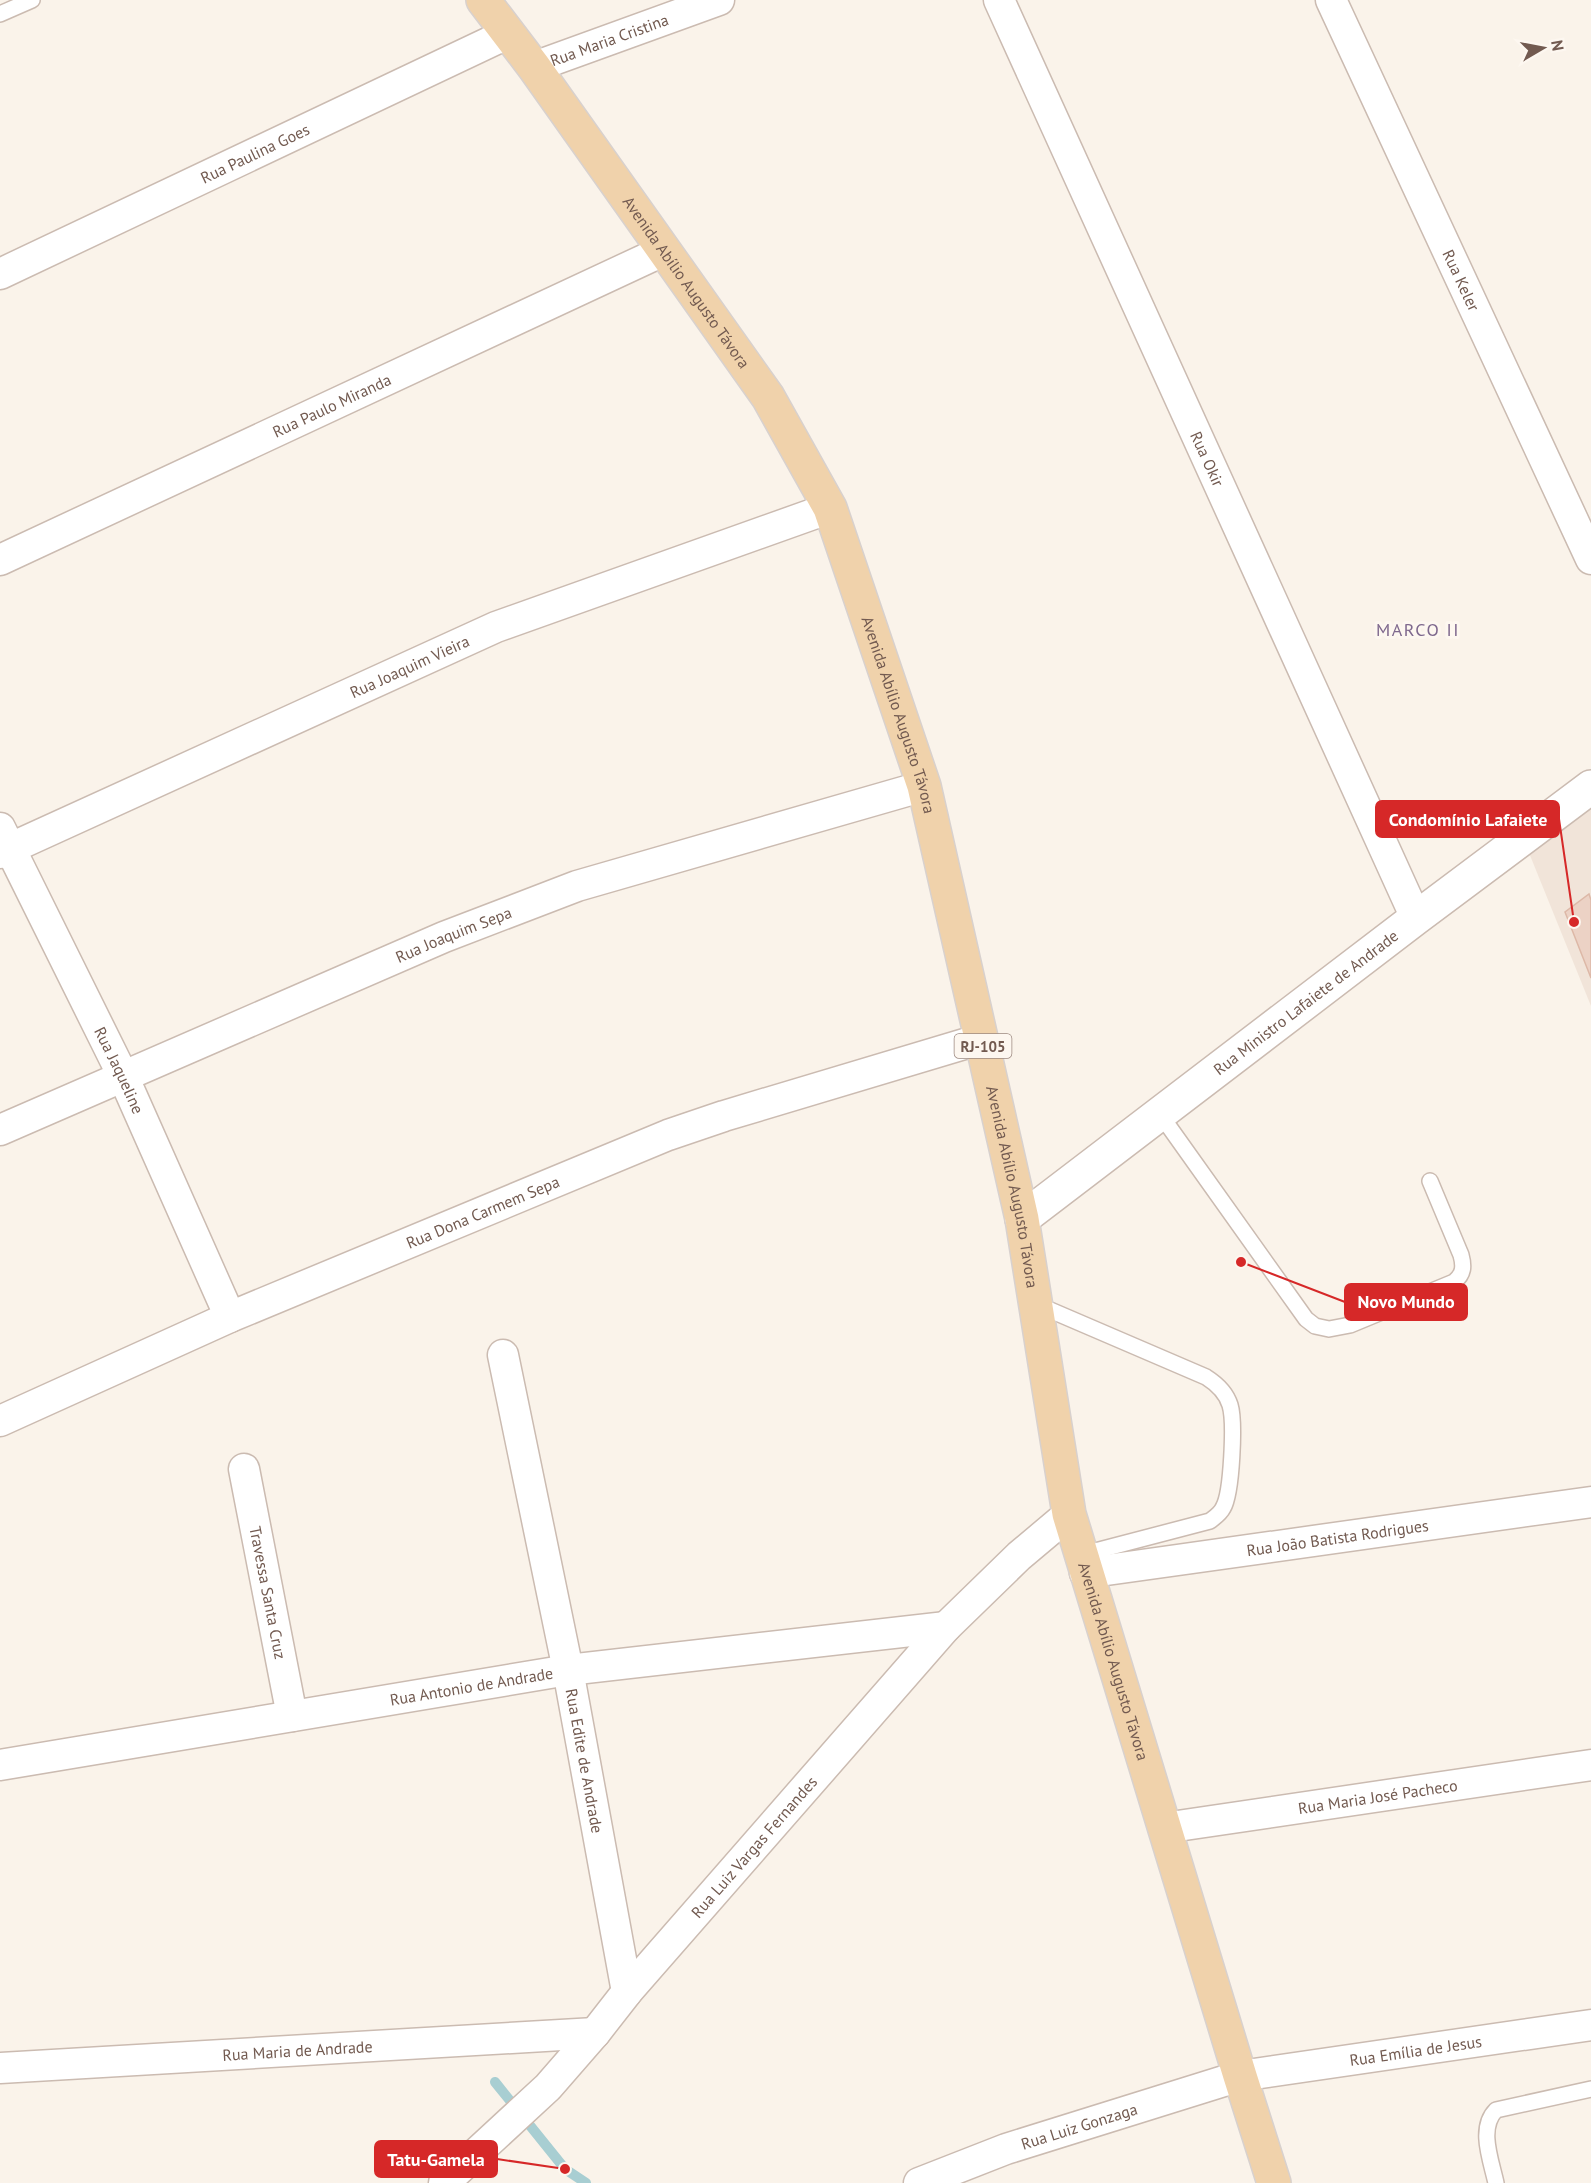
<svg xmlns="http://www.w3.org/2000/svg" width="1591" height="2183" viewBox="0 0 1591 2183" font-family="'PT Sans',sans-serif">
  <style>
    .residential { fill: #f1e4d9 }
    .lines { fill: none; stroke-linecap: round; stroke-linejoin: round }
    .stream { stroke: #a8ced2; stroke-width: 10 }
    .building { fill: #ecd2c5; stroke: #ddb8a7; stroke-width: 1.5 }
    .service-casing { stroke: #cbbbb1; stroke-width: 18 }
    .minor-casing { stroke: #cbbbb1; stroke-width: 33 }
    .tertiary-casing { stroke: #cbbbb1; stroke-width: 36 }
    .primary-casing { stroke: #d8d1ce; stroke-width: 36 }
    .service { stroke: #fff; stroke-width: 15 }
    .minor { stroke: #fff; stroke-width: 30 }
    .tertiary { stroke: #fff; stroke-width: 33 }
    .primary { stroke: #f0d2ab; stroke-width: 33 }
    .labels { text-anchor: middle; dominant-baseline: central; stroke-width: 6; stroke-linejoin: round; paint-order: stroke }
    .shield { fill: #fdf7f0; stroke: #9c8980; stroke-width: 1.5 }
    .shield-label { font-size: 15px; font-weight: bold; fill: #725a50 }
    .street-label { font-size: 16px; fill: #725a50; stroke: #fdf7f0 }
    .neighbourhood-label { font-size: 18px; letter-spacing: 1.5px; fill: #7e688d; stroke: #fdf7f0 }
    .leader { fill: none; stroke: #d62828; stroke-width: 2 }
    .callout-dot { fill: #d62828; stroke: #fdf7f0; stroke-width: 2 }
    .callout { fill: #d62828; stroke: #d62828; stroke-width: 2 }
    .callout-label { font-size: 18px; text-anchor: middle; font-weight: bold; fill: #fff }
  </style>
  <rect width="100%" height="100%" fill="#faf3ea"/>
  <path class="residential" d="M1591,791V1006L1523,838Z"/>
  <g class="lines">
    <path class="stream" d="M495,2082L565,2169L586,2183"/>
  </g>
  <path class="building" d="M1589,894L1591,900V978L1565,912Z"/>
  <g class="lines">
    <g class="service-casing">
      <g id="service">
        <path d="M0,14L32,0"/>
        <path d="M1160,1114L1306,1319L1315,1326L1329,1329L1350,1325L1454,1282C1464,1274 1464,1266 1461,1255L1430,1181"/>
        <path d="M1036,1304L1206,1377C1217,1384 1226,1392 1230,1405C1235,1421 1232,1493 1223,1508C1220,1514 1215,1517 1210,1521L1080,1555"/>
        <path d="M1496,2183C1491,2160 1478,2128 1496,2110L1591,2089"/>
      </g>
    </g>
    <g class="minor-casing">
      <g id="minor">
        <path id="s1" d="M999,0L1416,918"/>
        <path id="s2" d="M1331,0L1591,559"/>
        <path id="s3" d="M534,67L719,0"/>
        <path id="s4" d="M0,274L509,33"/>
        <path id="s5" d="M0,560L663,251"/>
        <path id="s6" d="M0,828L123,1076L230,1317"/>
        <path id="s7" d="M0,853L496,627L830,508"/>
        <path id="s8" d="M0,1130L444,937L577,886L924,786"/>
        <path id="s9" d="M503,1355L568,1670L627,1992"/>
        <path id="s10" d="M0,1421L230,1317L668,1135L724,1116L981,1039"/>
        <path id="s11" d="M244,1469L292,1716"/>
        <path id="s12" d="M1085,1573L1591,1502"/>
        <path id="s13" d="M0,1765L568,1670L946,1627"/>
        <path id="s14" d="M1164,1828L1591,1765"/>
        <path id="s15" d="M0,2068L595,2033"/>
        <path id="s16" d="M444,2183L548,2087L595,2033L627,1992L946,1627L1019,1556L1069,1514"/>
        <path id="s17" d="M919,2183L1006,2149L1240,2076L1591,2025"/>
      </g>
    </g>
    <g class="tertiary-casing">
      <g id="tertiary">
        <path id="s18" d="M1022,1219L1416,918L1591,787"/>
      </g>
    </g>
    <g class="primary-casing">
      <g id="primary">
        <path id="s19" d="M483,0L534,67L768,397L830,508L924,786L1022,1219L1069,1514L1240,2076L1274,2183"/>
      </g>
    </g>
    <use href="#service" class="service"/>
    <use href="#minor" class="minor"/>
    <use href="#tertiary" class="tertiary"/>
    <use href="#primary" class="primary"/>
  </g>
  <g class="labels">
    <rect class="shield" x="954.5" y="1034" width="57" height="24" rx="4.5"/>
    <g class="shield-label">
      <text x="983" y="1046">RJ-105</text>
    </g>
    <g class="street-label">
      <text stroke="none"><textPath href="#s3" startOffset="80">Rua Maria Cristina</textPath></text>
      <text stroke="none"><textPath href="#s4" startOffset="282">Rua Paulina Goes</textPath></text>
      <text stroke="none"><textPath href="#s2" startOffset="309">Rua Keler</textPath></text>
      <text stroke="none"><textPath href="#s19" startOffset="348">Avenida Abílio Augusto Távora</textPath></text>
      <text stroke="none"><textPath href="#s5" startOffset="366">Rua Paulo Miranda</textPath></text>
      <text stroke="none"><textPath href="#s1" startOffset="504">Rua Okir</textPath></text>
      <text stroke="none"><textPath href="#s7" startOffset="450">Rua Joaquim Vieira</textPath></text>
      <text stroke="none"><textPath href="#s19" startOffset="834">Avenida Abílio Augusto Távora</textPath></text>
      <text stroke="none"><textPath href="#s8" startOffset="494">Rua Joaquim Sepa</textPath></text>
      <text stroke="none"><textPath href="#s18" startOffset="357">Rua Ministro Lafaiete de Andrade</textPath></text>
      <text stroke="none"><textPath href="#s6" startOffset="270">Rua Jaqueline</textPath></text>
      <text stroke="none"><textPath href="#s19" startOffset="1320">Avenida Abílio Augusto Távora</textPath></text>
      <text stroke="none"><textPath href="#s10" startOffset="526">Rua Dona Carmem Sepa</textPath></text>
      <text stroke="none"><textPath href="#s12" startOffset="255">Rua João Batista Rodrigues</textPath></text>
      <text stroke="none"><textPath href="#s11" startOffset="126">Travessa Santa Cruz</textPath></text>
      <text stroke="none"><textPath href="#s19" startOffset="1806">Avenida Abílio Augusto Távora</textPath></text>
      <text stroke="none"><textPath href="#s13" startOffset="478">Rua Antonio de Andrade</textPath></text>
      <text stroke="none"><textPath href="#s9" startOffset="414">Rua Edite de Andrade</textPath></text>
      <text stroke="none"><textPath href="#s14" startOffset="216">Rua Maria José Pacheco</textPath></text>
      <text stroke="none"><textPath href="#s16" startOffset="458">Rua Luiz Vargas Fernandes</textPath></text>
      <text stroke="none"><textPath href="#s15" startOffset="298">Rua Maria de Andrade</textPath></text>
      <text stroke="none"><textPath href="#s17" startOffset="516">Rua Emília de Jesus</textPath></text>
      <text stroke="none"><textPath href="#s17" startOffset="170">Rua Luiz Gonzaga</textPath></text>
    </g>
    <g class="neighbourhood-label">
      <text x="1418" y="629">MARCO II</text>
    </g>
  </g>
  <path class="leader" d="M1574 922L1559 819M1241 1262L1345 1302M565 2169L497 2159"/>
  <g class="callout-dot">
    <circle cx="1574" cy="922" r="6"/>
    <circle cx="1241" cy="1262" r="6"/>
    <circle cx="565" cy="2169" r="6"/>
  </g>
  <g class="callout">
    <rect x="1376" y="801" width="183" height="36" rx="6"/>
    <rect x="1345" y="1284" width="122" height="36" rx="6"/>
    <rect x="375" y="2141" width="122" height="36" rx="6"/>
  </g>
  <g class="callout-label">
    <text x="1468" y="826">Condomínio Lafaiete</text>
    <text x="1406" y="1308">Novo Mundo</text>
    <text x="436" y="2166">Tatu-Gamela</text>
  </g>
  <g transform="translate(1543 48) rotate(80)" stroke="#fdf7f0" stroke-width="4.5" paint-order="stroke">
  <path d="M0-4.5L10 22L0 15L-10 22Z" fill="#725a50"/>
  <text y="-9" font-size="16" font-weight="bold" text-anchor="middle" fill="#725a50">N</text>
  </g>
</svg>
